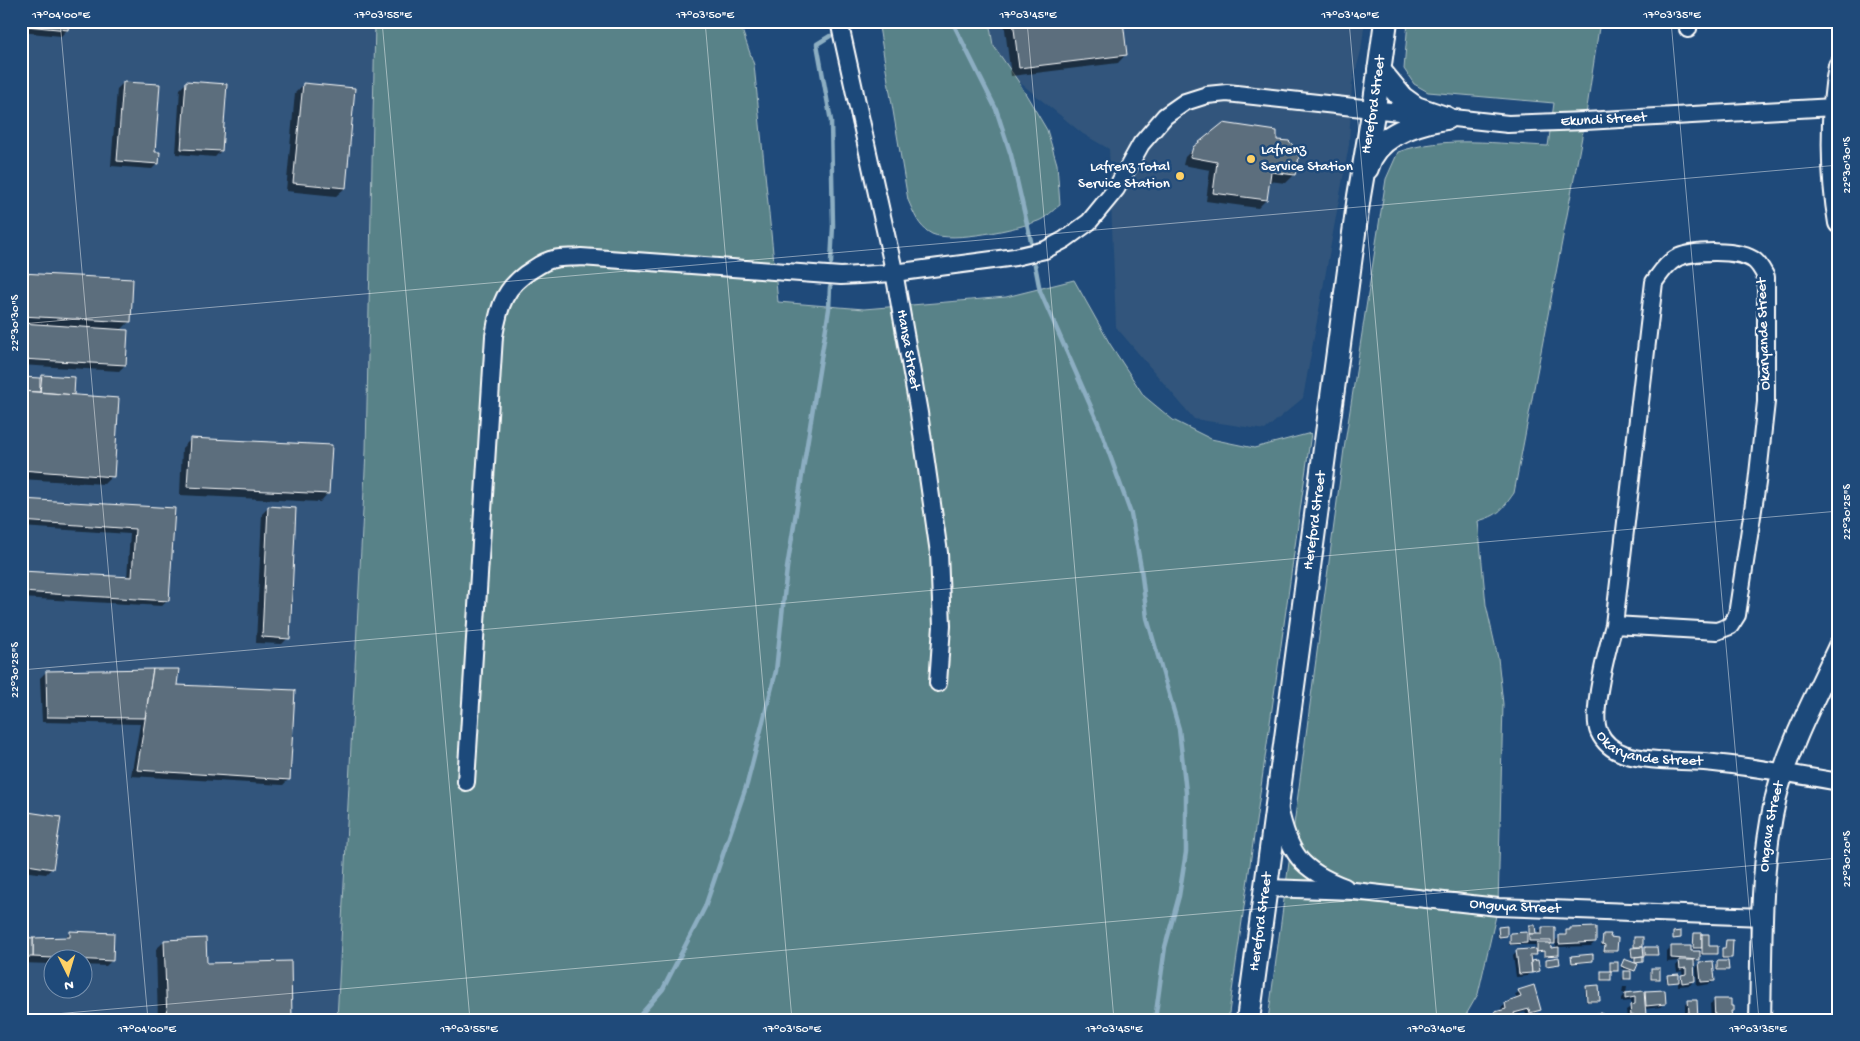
<svg xmlns="http://www.w3.org/2000/svg" width="1860" height="1041" viewBox="0 0 1860 1041" font-family="'Gochi Hand',sans-serif">
  <style>
    .built { fill: #31557b; fill-rule: evenodd }
    .green { fill: #598288; stroke: #acc0c4 }
    .shadow { fill: #0007; fill-rule: evenodd }
    .lines { fill: none; stroke-linecap: round; stroke-linejoin: round }
    .stream { stroke: #8caec2; stroke-width: 4.5 }
    .building { fill: #5b6e7d; stroke: #fff }
    .minor-casing { stroke: #fff; stroke-width: 20 }
    .tertiary-casing { stroke: #fff; stroke-width: 24 }
    .secondary-casing { stroke: #fff; stroke-width: 26 }
    .minor { stroke: #1f4a7a; stroke-width: 16 }
    .tertiary { stroke: #1f4a7a; stroke-width: 20 }
    .secondary { stroke: #1f4a7a; stroke-width: 22 }
    .ticks { fill: none; stroke: #fff; stroke-width: 1; stroke-opacity: 0.45 }
    .poi-dot { fill: #ffd166; stroke: #1f4a7a; stroke-width: 2 }
    .labels { text-anchor: middle; dominant-baseline: central; stroke-width: 5; stroke-linejoin: round; paint-order: stroke }
    .street-label { font-size: 15px; fill: #fff; stroke: #1f4a7a }
    .poi-label { font-size: 15px; fill: #fff; stroke: #1f4a7a; text-anchor: start }
    .neatline { fill: none; stroke: #fff; stroke-width: 2 }
    .ticks-label { font-size: 12px; text-anchor: middle; fill: #fff }
  </style>
  <rect width="100%" height="100%" fill="#1f4a7a"/>
  <filter id="ink" filterUnits="userSpaceOnUse"><feTurbulence type="fractalNoise" baseFrequency=".02" numOctaves="2"/><feDisplacementMap in="SourceGraphic" scale="10" xChannelSelector="R" yChannelSelector="G"/><feConvolveMatrix kernelMatrix="1 2 1 2 8 2 1 2 1" color-interpolation-filters="sRGB"/></filter>
  <g filter="url(#ink)">
    <g class="built">
      <path d="M21,21H375L366,451L337,1020H21ZM52,958H82V988H52Z"/>
      <path d="M989,21H1365L1361,51L1352,84L1349,145L1303,398L1265,430L1194,419L1116,327L1109,149L1083,134L1018,81L993,45Z"/>
    </g>
    <g class="green">
      <path d="M375,21H739L754,65L778,302L864,309L1006,297L1074,280L1110,344L1144,396L1173,420L1211,439L1254,448L1311,433L1228,1020H337L366,451Z"/>
      <path d="M878,21H989L993,45L1018,81L1047,130L1057,164L1060,205C1053,210 1046,218 1038,221C1017,229 952,243 932,234C918,227 914,213 908,200Z"/>
      <path d="M1408,21H1600L1585,121L1514,493C1501,511 1499,515 1478,521L1486,605L1498,658L1503,704L1498,907L1478,994L1463,1020H1268L1344,449L1386,179L1398,152C1446,135 1498,144 1548,146L1554,103L1428,92L1414,84L1404,69Z"/>
    </g>
    <g class="shadow">
      <path d="M21,21H67V30L61,36L21,32Z"/>
      <path d="M1004,21H1122L1126,54L1118,63L1011,76Z"/>
      <path d="M123,83L158,163L152,169L111,166L117,89Z"/>
      <path d="M186,83L221,151L215,157L176,154L180,89Z"/>
      <path d="M303,85L345,188L336,196L286,191L295,93Z"/>
      <path d="M1276,141L1294,175L1286,183L1269,181L1266,200L1258,208L1206,201L1210,170L1183,165L1185,157L1194,148Z"/>
      <path d="M21,275L130,321L120,331L125,365L119,371L21,365Z"/>
      <path d="M42,376L72,396L112,476L104,484L21,479V378L41,379Z"/>
      <path d="M191,439L328,493L320,502L180,495L182,448Z"/>
      <path d="M21,501L174,509L168,600L162,606L21,598V573L127,578L130,534L21,527Z"/>
      <path d="M268,508L288,638L282,644L256,643L262,514Z"/>
      <path d="M177,670L176,686L289,779L283,785L131,776L140,724L42,722L40,678L46,672Z"/>
      <path d="M21,812L52,868L46,874L21,871Z"/>
      <path d="M1529,926H1534V934L1532,936L1538,935V932L1542,928H1554V942L1570,929L1595,928V942L1591,946L1558,947V954L1556,956L1543,957V952L1535,953L1531,958H1529L1530,964L1537,961L1538,970L1534,973L1538,969L1536,967L1527,976L1516,977L1513,955L1517,951H1536L1535,945H1509V936L1511,934L1528,933ZM1555,942L1556,949H1548Z"/>
      <path d="M1499,928L1506,935L1505,937L1498,938L1497,930Z"/>
      <path d="M71,932L112,960L106,966L82,965V958H52V964L21,963L23,939H64Z"/>
      <path d="M1694,934L1717,953L1715,955H1699V959L1695,963H1693L1694,981L1690,985L1678,986V982L1667,984L1666,978L1668,976L1678,980L1683,976L1682,971L1677,972L1676,966L1680,961L1667,962V951L1671,947L1690,952H1701V950H1692L1693,936Z"/>
      <path d="M1603,935L1615,951L1614,952H1603L1604,946H1601Z"/>
      <path d="M1634,938H1642V952L1646,949L1656,954L1655,956H1642V962L1637,964L1632,972L1621,968L1624,960L1634,963L1633,958H1631L1630,950L1633,949V939Z"/>
      <path d="M165,941L206,964L291,1020H158L156,949Z"/>
      <path d="M1726,941L1731,957L1729,959H1721V951L1724,949Z"/>
      <path d="M1572,957L1592,960L1591,962L1571,964Z"/>
      <path d="M1546,960L1559,964L1545,966V961Z"/>
      <path d="M1718,963L1727,970L1726,971H1716V964Z"/>
      <path d="M1610,964L1617,970L1610,972V979L1608,981H1600V974L1609,972V965Z"/>
      <path d="M1699,964L1714,981L1710,984L1697,986L1696,968Z"/>
      <path d="M1652,970L1659,979L1657,980H1650V971Z"/>
      <path d="M1624,972L1630,979L1628,980H1622Z"/>
      <path d="M1587,987L1599,1000L1597,1002H1586L1585,988Z"/>
      <path d="M1623,987H1627L1626,993H1622Z"/>
      <path d="M1519,991L1540,1009L1536,1013L1527,1016L1525,1012L1514,1015L1515,1020H1492V1017L1496,1014L1502,1012L1501,1008L1505,1005L1517,999L1515,995Z"/>
      <path d="M1664,991V1004L1660,1007L1644,1009L1645,1014L1641,1018L1627,1019L1626,1010L1632,1006L1631,1001L1621,1002V998L1625,994Z"/>
      <path d="M1714,1001L1730,1007L1733,1010L1730,1013V1018L1729,1020H1711L1710,1004Z"/>
      <path d="M1689,1002L1697,1020H1675L1679,1015L1685,1014V1005Z"/>
      <path d="M1563,1018V1020H1553L1554,1019Z"/>
    </g>
    <g class="lines">
      <g class="stream">
        <path d="M952,21L996,109L1011,155L1031,241"/>
        <path d="M852,22L853,21"/>
        <path d="M830,36L817,44L831,121L833,226L831,263"/>
        <path d="M1035,265L1040,291L1099,425L1131,514L1141,568L1147,618L1179,729L1186,792V852L1179,896L1165,947L1155,1020"/>
        <path d="M636,1020L663,989L705,907L747,784L776,671L787,568L829,309L830,287"/>
      </g>
    </g>
    <g class="building">
      <path d="M26,21H69L68,30L26,26Z"/>
      <path d="M1013,21H1123L1127,55L1019,68Z"/>
      <path d="M186,81L227,84L222,151L181,149Z"/>
      <path d="M123,82L160,84L155,152H160L159,164L117,161Z"/>
      <path d="M303,83L355,88L346,188L293,183Z"/>
      <path d="M1223,123L1277,131V140L1289,141L1300,153L1295,175L1271,172L1267,200L1213,193L1217,162L1190,157L1193,147Z"/>
      <path d="M21,273L133,279L131,322L21,316Z"/>
      <path d="M21,323L128,330L126,365L21,359Z"/>
      <path d="M42,375L75,377L74,395L40,392Z"/>
      <path d="M21,377L40,378V392L21,391Z"/>
      <path d="M21,391L119,398L114,477L21,470Z"/>
      <path d="M190,438L332,445L329,494L187,487Z"/>
      <path d="M21,499L175,508L169,601L21,592V571L132,577L135,529L21,521Z"/>
      <path d="M268,506L296,508L290,639L262,637Z"/>
      <path d="M153,669L145,718L47,717L46,671Z"/>
      <path d="M153,669H179L177,685L295,690L290,780L137,770Z"/>
      <path d="M21,811L61,817L53,869L21,864Z"/>
      <path d="M1529,925H1535L1536,934H1529Z"/>
      <path d="M1507,926V936L1499,937L1498,927Z"/>
      <path d="M1542,927H1555V944H1551V941H1529V934H1542Z"/>
      <path d="M1596,927V942L1559,944V935H1566V930H1570V928Z"/>
      <path d="M70,931L114,933L113,961L33,957V938L70,937Z"/>
      <path d="M1681,931V938L1673,939V932Z"/>
      <path d="M1527,932V943L1510,944V933Z"/>
      <path d="M1694,933H1702V948H1693Z"/>
      <path d="M1603,934H1611L1610,937L1618,938L1617,951H1604L1605,945L1602,944Z"/>
      <path d="M1702,934H1709V946H1718V954H1702Z"/>
      <path d="M22,937L33,938V957H22Z"/>
      <rect x="1634" y="937" width="9" height="10"/>
      <path d="M206,938L207,963L291,961L292,1020H167L164,940Z"/>
      <path d="M1726,940H1733L1732,958H1722V948H1725Z"/>
      <path d="M1537,943H1550L1551,948L1559,947V955L1544,956V951L1537,952Z"/>
      <path d="M1671,946H1691V951H1700V960L1671,958Z"/>
      <path d="M1643,947L1644,956L1632,957L1631,948Z"/>
      <path d="M1645,947H1657L1658,955H1645Z"/>
      <path d="M1529,949V950L1536,949L1537,955H1530L1532,973L1519,974L1516,950Z"/>
      <path d="M1593,954V961L1572,963L1571,956Z"/>
      <path d="M1643,956V962L1635,963V957Z"/>
      <path d="M1559,957L1560,964L1546,966V959Z"/>
      <path d="M1624,959L1638,964L1635,971L1621,966Z"/>
      <path d="M1538,960L1540,971L1532,973L1531,961Z"/>
      <path d="M1679,960H1694L1695,981L1682,983L1681,975L1686,974V968L1680,969Z"/>
      <path d="M1713,961L1715,981L1701,982L1699,962Z"/>
      <path d="M1717,961H1728L1729,970H1717Z"/>
      <rect x="1610" y="962" width="8" height="9"/>
      <rect x="1651" y="968" width="9" height="11"/>
      <rect x="1601" y="971" width="10" height="9"/>
      <rect x="1624" y="971" width="7" height="8"/>
      <path d="M1679,974V982L1668,983L1667,975Z"/>
      <path d="M1534,985L1541,1010L1530,1013L1529,1009L1514,1013L1516,1020H1502L1501,1017L1497,1019L1495,1012L1506,1009L1505,1003L1521,997L1518,990Z"/>
      <path d="M1599,985L1600,1001H1587L1586,986Z"/>
      <path d="M1665,990L1666,1004L1646,1006L1645,991Z"/>
      <path d="M1644,991L1646,1015L1631,1016L1630,1005L1635,1004V997L1625,999V993Z"/>
      <path d="M1714,999H1731V1006H1734V1011H1731L1732,1018L1715,1020Z"/>
      <path d="M1688,1000H1697L1698,1020H1679V1013H1689Z"/>
      <path d="M1602,1013V1016H1609V1020H1590L1589,1014Z"/>
      <path d="M1667,1014V1020H1646L1659,1018V1015Z"/>
    </g>
    <g class="lines">
      <g class="minor-casing">
        <g id="minor">
          <path id="s1" d="M839,21L893,266L919,413L939,553L942,626L938,683"/>
          <path d="M1688,29L1689,21"/>
          <path id="s2" d="M1614,625L1717,631L1730,626L1737,615L1757,483L1766,402V277C1763,272 1760,265 1755,261C1741,249 1691,250 1675,259C1666,264 1660,274 1654,282L1614,625C1608,646 1590,714 1599,732C1604,743 1613,750 1624,754C1649,762 1678,760 1704,762C1749,766 1794,774 1839,782"/>
          <path id="s3" d="M466,782L494,336C499,305 505,286 533,269C539,265 547,260 554,259C562,257 572,258 581,257L841,276L894,273L1015,257L1045,250L1064,240L1089,222L1116,189L1141,144L1165,116L1185,102L1207,95L1227,93L1508,124L1585,121L1834,107"/>
          <path d="M1279,807C1289,853 1300,870 1345,887"/>
          <path id="s4" d="M1267,888L1354,891L1498,907L1763,917"/>
        </g>
      </g>
      <g class="tertiary-casing">
        <g id="tertiary">
          <path d="M1839,66C1830,112 1831,177 1839,223"/>
          <path id="s5" d="M1760,1020C1762,946 1759,869 1776,797C1789,744 1816,696 1839,646"/>
        </g>
      </g>
      <g class="secondary-casing">
        <g id="secondary">
          <path d="M1379,70L1402,98L1416,108L1445,118"/>
          <path d="M1367,168C1376,135 1415,123 1446,118"/>
          <path id="s6" d="M1248,1020L1359,196L1374,108L1386,21"/>
        </g>
      </g>
      <use href="#minor" class="minor"/>
      <use href="#tertiary" class="tertiary"/>
      <use href="#secondary" class="secondary"/>
    </g>
  </g>
  <path class="ticks" d="M60,21L148,1020M382,21L470,1020M705,21L792,1020M1027,21L1114,1020M1349,21L1437,1020M1671,21L1759,1020M21,324L1839,165M21,670L1839,511M21,1017L1839,858"/>
  <g class="poi-dot">
    <circle cx="1251" cy="159" r="5"/>
    <circle cx="1180" cy="176" r="5"/>
  </g>
  <g class="labels">
    <g class="street-label">
      <text stroke="none"><textPath href="#s6" startOffset="924">Hereford Street</textPath></text>
      <text stroke="none"><textPath href="#s3" startOffset="1674">Ekundi Street</textPath></text>
      <text transform="translate(1764 334) rotate(-92)">Okaryande Street</text>
      <text stroke="none"><textPath href="#s1" startOffset="336">Hansa Street</textPath></text>
      <text stroke="none"><textPath href="#s6" startOffset="504">Hereford Street</textPath></text>
      <text stroke="none"><textPath href="#s2" startOffset="1115">Okaryande Street</textPath></text>
      <text stroke="none"><textPath href="#s5" startOffset="194">Ongava Street</textPath></text>
      <text stroke="none"><textPath href="#s4" startOffset="249">Onguya Street</textPath></text>
      <text stroke="none"><textPath href="#s6" startOffset="99">Hereford Street</textPath></text>
    </g>
    <g class="poi-label">
      <text x="1261" y="150">Lafrenz<tspan x="1261" dy="17">Service Station</tspan></text>
      <text x="1170" y="167" text-anchor="end">Lafrenz Total<tspan x="1170" dy="17">Service Station</tspan></text>
    </g>
  </g>
  <rect width="1860" height="1041" fill="none" stroke="#1f4a7a" stroke-width="55"/>
  <g transform="translate(68 974) rotate(175)"><circle r="24" fill="#1f4a7a" stroke="#7992af"/>
  <path d="M0-4L9 19L0 12L-9 19Z" fill="#ffd166"/>
  <text y="-8" font-size="14" font-weight="bold" text-anchor="middle" fill="#ffffff">N</text>
  </g>
  <rect x="28" y="28" width="1804" height="986" class="neatline"/>
  <g class="ticks-label">
    <text x="61" y="18">17°04'00"E</text>
    <text x="383" y="18">17°03'55"E</text>
    <text x="705" y="18">17°03'50"E</text>
    <text x="1028" y="18">17°03'45"E</text>
    <text x="1350" y="18">17°03'40"E</text>
    <text x="1672" y="18">17°03'35"E</text>
    <text transform="translate(1846 165) rotate(-90)" y="4">22°30'30"S</text>
    <text transform="translate(14 323) rotate(-90)" y="4">22°30'30"S</text>
    <text transform="translate(1846 512) rotate(-90)" y="4">22°30'25"S</text>
    <text transform="translate(14 670) rotate(-90)" y="4">22°30'25"S</text>
    <text transform="translate(1846 859) rotate(-90)" y="4">22°30'20"S</text>
    <text x="147" y="1032">17°04'00"E</text>
    <text x="469" y="1032">17°03'55"E</text>
    <text x="792" y="1032">17°03'50"E</text>
    <text x="1114" y="1032">17°03'45"E</text>
    <text x="1436" y="1032">17°03'40"E</text>
    <text x="1758" y="1032">17°03'35"E</text>
  </g>
</svg>
